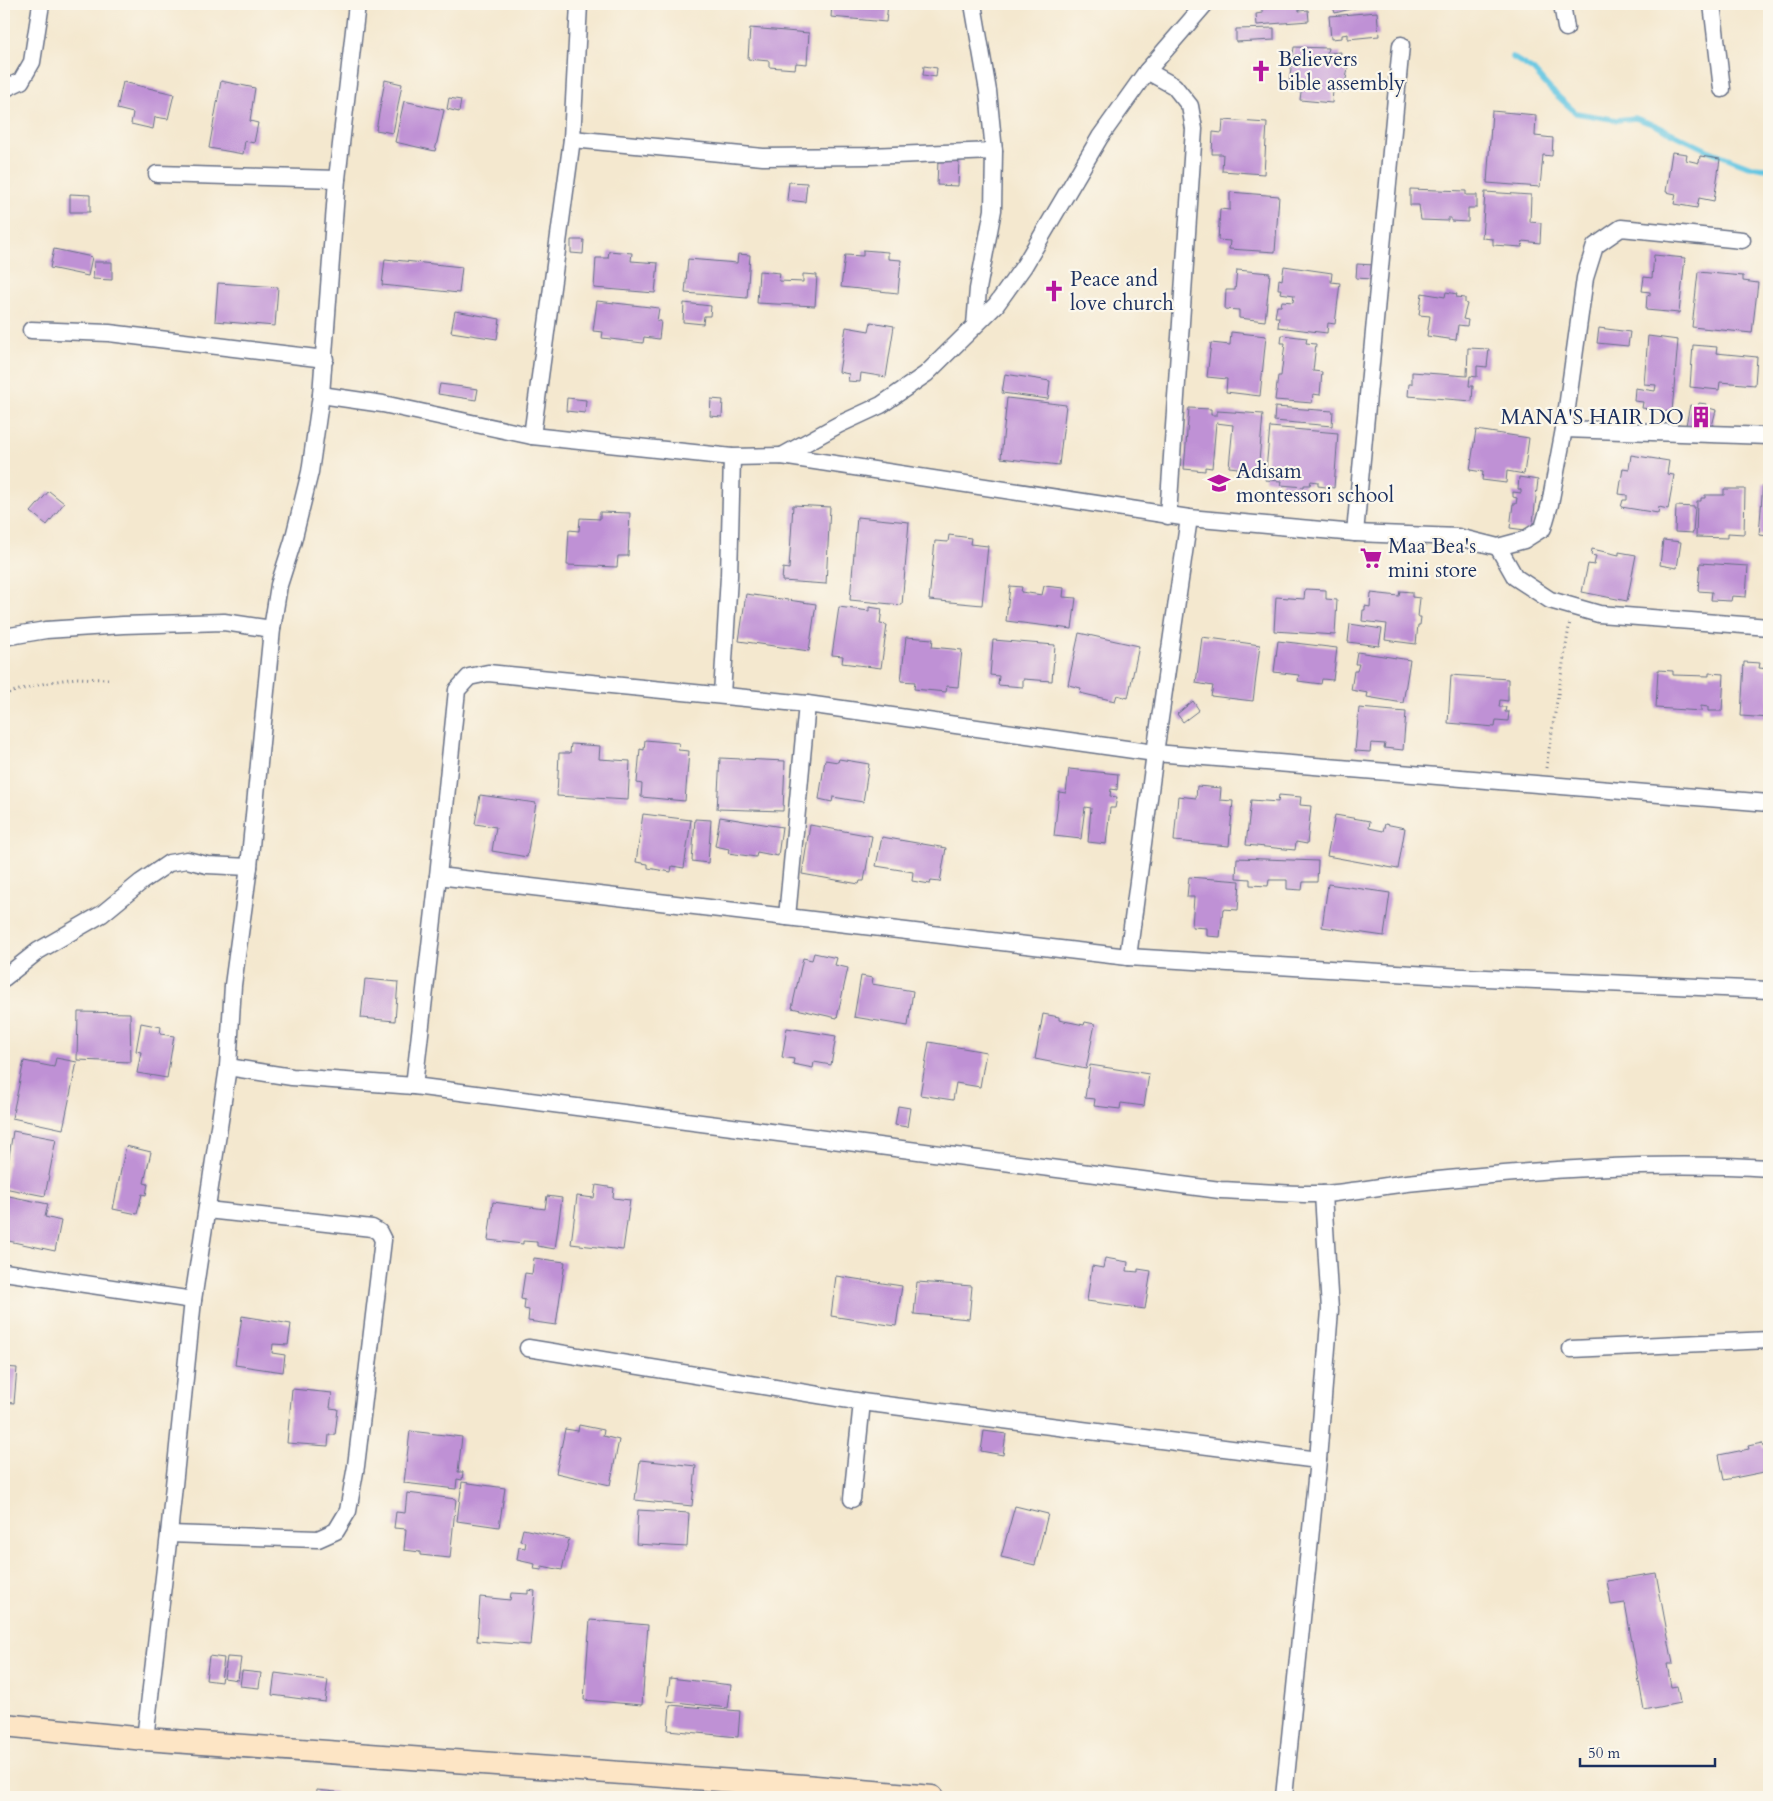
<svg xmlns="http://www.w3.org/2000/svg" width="1773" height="1801" viewBox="0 0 1773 1801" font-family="Cardo,serif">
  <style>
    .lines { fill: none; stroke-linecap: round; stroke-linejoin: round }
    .stream { stroke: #63c6e2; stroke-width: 5.5 }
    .building { fill: #bf91d5 }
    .street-casing { stroke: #677086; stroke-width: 19 }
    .secondary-casing { stroke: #677086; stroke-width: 25 }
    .path { stroke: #677086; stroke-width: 3; stroke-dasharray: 1 4; stroke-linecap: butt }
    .street { stroke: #fff; stroke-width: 16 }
    .secondary { stroke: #fde5c5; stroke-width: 22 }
    .labels { text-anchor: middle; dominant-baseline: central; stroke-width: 4.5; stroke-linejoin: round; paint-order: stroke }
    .poi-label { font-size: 21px; fill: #1b2f5e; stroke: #fbf7ec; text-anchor: start }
  </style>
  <rect width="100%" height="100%" fill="#fbf7ec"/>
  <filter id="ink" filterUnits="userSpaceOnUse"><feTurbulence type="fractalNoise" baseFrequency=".02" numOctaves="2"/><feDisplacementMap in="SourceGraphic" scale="10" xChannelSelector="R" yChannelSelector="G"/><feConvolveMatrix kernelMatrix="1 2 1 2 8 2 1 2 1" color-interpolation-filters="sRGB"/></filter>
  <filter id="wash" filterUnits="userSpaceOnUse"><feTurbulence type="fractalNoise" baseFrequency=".0096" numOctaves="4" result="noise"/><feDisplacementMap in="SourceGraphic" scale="20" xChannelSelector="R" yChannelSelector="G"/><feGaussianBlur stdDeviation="1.12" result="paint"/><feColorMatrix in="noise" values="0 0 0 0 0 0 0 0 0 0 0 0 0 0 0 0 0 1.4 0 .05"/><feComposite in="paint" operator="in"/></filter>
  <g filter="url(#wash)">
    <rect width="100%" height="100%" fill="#f4e8cf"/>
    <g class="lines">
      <path class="stream" d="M1512,57L1533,70L1550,89L1576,113L1617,120L1635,118L1655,125L1707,150L1751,167L1769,168"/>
    </g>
    <g id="blocks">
      <g class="building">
        <path d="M832,4H888L886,22L831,17Z"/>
        <path d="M1253,4H1299V11L1308,10L1309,21L1257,25L1256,14L1262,13V7H1254Z"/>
        <path d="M1332,4H1370L1335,13Z"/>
        <path d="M1377,12L1379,36L1348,39V34L1342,35V38L1331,39L1329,16Z"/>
        <path d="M750,28L809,33L807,64L796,63L795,69L769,67V61L748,59Z"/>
        <path d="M1274,28V40L1236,42V29Z"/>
        <path d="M1294,47L1328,48L1327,53L1341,52L1338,66L1348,67L1344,92L1333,90L1332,103L1300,100L1301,92L1288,90Z"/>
        <path d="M924,66L937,68L936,77L923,75Z"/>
        <path d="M385,80L402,84L393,133L376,130Z"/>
        <path d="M221,81L255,88L250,121L258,123L254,143L245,141L243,154L209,148Z"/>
        <path d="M123,82L174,94L168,119L155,117L153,129L131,124L133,113L117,109Z"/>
        <path d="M449,98L461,100L459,112L447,109Z"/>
        <path d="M404,101L444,110L435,151L395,142Z"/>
        <path d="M1492,111L1536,115L1535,136L1553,138L1552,156L1543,155L1540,187L1487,183Z"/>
        <path d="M1223,120L1267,123L1264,174L1222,171L1223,154H1212L1213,132L1222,133Z"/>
        <path d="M1672,152L1687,154L1686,160L1699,163L1700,156L1720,159L1714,201L1699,198L1697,208L1674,204L1676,194L1666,192Z"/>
        <path d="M938,161H959L958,186L937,185Z"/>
        <path d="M789,182L807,183L805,202L787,200Z"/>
        <path d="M1410,189L1466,191V195H1477V208H1468V222L1451,221V218H1448V221L1421,220L1419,205H1410Z"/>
        <path d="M1230,192L1279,196L1275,252L1229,249L1230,241L1218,240L1220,209L1230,210Z"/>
        <path d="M1485,192L1531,195L1530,222L1541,223L1540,243L1523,241L1522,247L1493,245V239L1482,238Z"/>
        <path d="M70,194L90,195V212H70Z"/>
        <path d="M571,240H584L583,254L571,253Z"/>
        <path d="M54,249L92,257L88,276L50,268Z"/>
        <path d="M863,250L888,252V259L901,260L898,293L841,287L845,255L863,256Z"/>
        <path d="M609,251L632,253L631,261L658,263L655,293L594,288L596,258H608Z"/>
        <path d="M738,254L750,255L747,298L685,293L688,259L737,263Z"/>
        <path d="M1654,255L1685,258L1679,313L1646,310L1647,295L1650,296V292L1642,291L1644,277L1652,278Z"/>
        <path d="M385,259L462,267L459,293L382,285Z"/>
        <path d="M94,262H112V280L93,279Z"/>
        <path d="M1357,264L1374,265L1372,279L1356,278Z"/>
        <path d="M1284,266L1332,273L1331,282L1340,283L1335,324L1328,323L1327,333L1278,327L1279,317H1275L1277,306H1281L1282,301L1293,302L1294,295L1280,293L1281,289H1278L1279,279L1282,280Z"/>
        <path d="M1237,270L1270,273L1265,321L1239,318V310L1225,309L1226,290H1235Z"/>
        <path d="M759,271L780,273L779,281L803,282V274L817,275L815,306L757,303Z"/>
        <path d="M1698,272L1743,276V281L1758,283L1752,333L1692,327Z"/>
        <path d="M218,283L278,287L275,326L215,321Z"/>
        <path d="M1446,292L1457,294L1456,297L1465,298V303L1467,304L1463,319L1468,320L1467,326L1458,325L1456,340L1427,336L1430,316L1419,315L1422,293L1445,297Z"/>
        <path d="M597,301L659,308L657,321H661L659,339L644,337L643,343L602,338L603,332L593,331Z"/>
        <path d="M684,303L711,306L710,316H704L703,324L683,322Z"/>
        <path d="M455,311L500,319L497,339L451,332Z"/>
        <path d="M871,322L894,326L886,377L861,373L860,382L848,381L849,374L839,372L846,327L869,331Z"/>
        <path d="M1599,328L1630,332L1628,346L1597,343Z"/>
        <path d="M1231,332L1266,336L1260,396L1226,392L1227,379L1207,377L1211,343L1230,345Z"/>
        <path d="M1282,335L1307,338L1306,343L1316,344L1313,371L1322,372L1320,395L1313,394L1312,403L1275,400L1278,376H1281L1285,343H1281Z"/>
        <path d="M1648,336L1678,340L1672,412L1642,408L1643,402L1634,401L1635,388L1655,391L1656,385L1644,384Z"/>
        <path d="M1693,345L1717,347L1716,353L1757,357L1755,385L1720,382L1719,390L1690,387Z"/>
        <path d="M1468,348L1489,349L1487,367L1477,366V377L1470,376L1469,386H1473L1472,401L1408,396L1409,384H1412V372L1467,376Z"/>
        <path d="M1005,374L1050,381L1048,399L1002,393Z"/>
        <path d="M440,384L478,389L476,400L438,394Z"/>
        <path d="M567,398L586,400L585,413L566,411Z"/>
        <path d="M1007,398L1066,405L1059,465L1001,458Z"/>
        <path d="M711,399L723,400L722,417L710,416Z"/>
        <path d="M1699,403L1706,404L1705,407L1716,410L1711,430L1686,425L1690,405L1698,407Z"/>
        <path d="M1275,407L1333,411L1332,426L1274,421Z"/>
        <path d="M1189,408L1211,409V415H1217V411L1263,414L1258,474L1238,473V468L1229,467L1233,425L1216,423L1212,468L1205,467V471L1184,469Z"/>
        <path d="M1270,427L1338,433L1334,488L1318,486V482L1311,481L1310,485H1304V487L1281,485L1282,481L1265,480Z"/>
        <path d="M1476,430L1529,438L1524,474L1507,471L1506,483L1482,480L1483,472L1470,470Z"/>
        <path d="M1631,455L1669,461L1667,474L1674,475L1668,509L1659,507L1658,513L1621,507L1623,500H1627V495L1619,494L1623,468L1629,469Z"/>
        <path d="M1519,477L1538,480L1532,531L1510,528L1513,504H1516L1517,498L1513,497V492L1521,493V489H1518Z"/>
        <path d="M1763,483H1769V536L1759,535Z"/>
        <path d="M1724,489H1745L1744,534L1728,533V538L1696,537L1697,501H1701V498H1705V495H1724Z"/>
        <path d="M49,491L64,503L47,525L31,512Z"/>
        <path d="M793,505L830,507L826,584L782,581L783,568L789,569Z"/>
        <path d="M1676,506L1695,507L1693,533L1675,532Z"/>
        <path d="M600,512L630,513L628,556H618L617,567L567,565L569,530L579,531L580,518L600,519Z"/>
        <path d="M857,517L909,522L902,605L850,600Z"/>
        <path d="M949,535L971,538L970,544L988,546L982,605L929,600L935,541L948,542Z"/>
        <path d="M1663,540L1681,542L1677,568L1660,565Z"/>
        <path d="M1592,549L1619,555V552L1636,555L1627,601L1582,592L1588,564L1594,565L1596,556L1591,555Z"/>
        <path d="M1700,563L1748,566L1746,597L1732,596L1731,601L1711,600L1712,592L1698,591Z"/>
        <path d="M1010,586L1022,587L1021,592L1042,595L1044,586L1064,588L1063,597L1076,598L1072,629L1006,621Z"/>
        <path d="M1305,589L1326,590V599L1337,600L1335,635L1274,631L1276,597L1304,599Z"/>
        <path d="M1400,591L1412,592V597L1420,598L1418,617H1421L1420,625H1418L1416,644L1385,640L1387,624L1362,621L1363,610H1365V606L1370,607L1371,593L1399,596Z"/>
        <path d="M746,594L816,604L809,651L739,641Z"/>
        <path d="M839,607L869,611V607L882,609L880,624L887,625L881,668L842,663L843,656L832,655Z"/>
        <path d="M1350,624L1382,629L1379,646L1348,642Z"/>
        <path d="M1079,633L1139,646L1128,698L1117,695L1115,701L1080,693L1081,688L1068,685Z"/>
        <path d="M906,637L933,639L932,647L962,650L958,687L947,686L946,692L914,689L915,682L901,681Z"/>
        <path d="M1202,637L1260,645L1253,701L1211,696L1213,686L1196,683Z"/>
        <path d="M993,640L1055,645L1052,681L1023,679V687L998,685L999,676L990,675Z"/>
        <path d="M1278,641L1337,648L1333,680L1322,679L1321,684L1298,681L1299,675L1274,672Z"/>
        <path d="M1357,652L1410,660L1403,703L1367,697L1368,693L1351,690L1354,671H1357L1359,664H1355Z"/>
        <path d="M1744,662L1760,663L1759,668L1769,669V718L1741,716Z"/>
        <path d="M1658,670L1673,671V675L1709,676V673L1724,674L1722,711H1708V707L1701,706V711L1656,708Z"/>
        <path d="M1451,675L1508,679V701L1500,700L1499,707H1506L1505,712H1509L1508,721L1496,720L1495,727L1448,723Z"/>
        <path d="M1193,701L1199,710L1183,722L1177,714Z"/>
        <path d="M1359,708L1406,712L1403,750L1384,748L1385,744L1371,743L1370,752L1355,751Z"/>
        <path d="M645,740L679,743L678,750L689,751L685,801L641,797L642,784L637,783L640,749L644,750Z"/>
        <path d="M571,744L600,746L599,759L630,761L628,800L557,796L559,753H570Z"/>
        <path d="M720,758L785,761L783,811L717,809Z"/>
        <path d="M839,759L869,764L863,802L833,797L832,802L819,799L825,760L838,762Z"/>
        <path d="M1069,769L1118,774L1117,790L1111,789L1110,796L1117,797L1115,808H1110L1106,844L1088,842L1091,808L1085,807L1081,839L1054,836L1059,792L1066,793Z"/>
        <path d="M1197,786L1221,788L1220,800L1233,801L1229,846L1174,841L1178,796L1196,798Z"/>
        <path d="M480,795L536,803L527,857L492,851L496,827L475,824Z"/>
        <path d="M1279,795L1301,797L1300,805L1311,806L1307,844L1296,842L1295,850L1246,845L1251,800L1278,802Z"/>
        <path d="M643,814L691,820L684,868L672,866L671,872L648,868V864L636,862Z"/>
        <path d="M1335,815L1370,821L1369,828L1383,831L1385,824L1405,828L1398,869L1327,856Z"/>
        <path d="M720,817L782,827L778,856L757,852L756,857L728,853L729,849L715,846Z"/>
        <path d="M695,819L711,820L708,863L692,861Z"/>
        <path d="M810,825L872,836L864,881H860L859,884L802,874Z"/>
        <path d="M882,837L946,848L940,882L931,881L930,884L912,881L913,872L876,866Z"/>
        <path d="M1237,858L1318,861L1317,882H1303L1302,890L1287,889V880H1269L1268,886L1250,885V879L1236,878Z"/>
        <path d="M1189,877L1240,881L1238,910L1223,909L1220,937L1207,936V928L1192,927L1194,897H1187Z"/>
        <path d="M1328,884L1390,893L1384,936L1322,927Z"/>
        <path d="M814,953L837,958L835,965L848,968L837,1018L792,1008L803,958L812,960Z"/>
        <path d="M861,976L873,978L872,984L913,991L908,1026L854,1017Z"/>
        <path d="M365,979L398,982L395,1021L361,1018Z"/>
        <path d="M78,1012L130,1013L131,1062L77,1060Z"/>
        <path d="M1043,1014L1059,1017V1020L1084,1025L1085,1022L1095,1024L1086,1069L1035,1059Z"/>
        <path d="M141,1023L161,1027L160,1034L174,1036L167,1078L137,1073L141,1052L136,1051Z"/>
        <path d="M787,1028L836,1036L831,1065L814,1062L813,1068L793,1064L794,1059L782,1057Z"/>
        <path d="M929,1042L986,1052L980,1087L956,1083L953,1100L920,1095Z"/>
        <path d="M56,1058L77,1062L63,1129L12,1118L24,1061L54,1067Z"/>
        <path d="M1090,1065L1149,1074L1144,1106L1121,1103L1120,1109L1094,1106L1095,1099L1085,1098Z"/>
        <path d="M898,1106L910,1108L907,1127L895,1125Z"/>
        <path d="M13,1131L56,1139L45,1196L4,1188Z"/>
        <path d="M126,1146L151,1152L144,1183L148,1184L146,1195L142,1194L137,1214L113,1209Z"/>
        <path d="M596,1185L614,1188L613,1198L630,1200L623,1250L571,1244L577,1196L594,1198Z"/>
        <path d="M4,1195L48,1204L45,1217L61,1221L55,1251L4,1240Z"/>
        <path d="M547,1196L562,1198L555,1249L537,1246V1242L523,1241V1244L488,1240L493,1202L545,1209Z"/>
        <path d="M534,1258L565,1262L556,1325L528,1321L529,1310L524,1309L525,1300L521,1299L525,1273L532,1274Z"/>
        <path d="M1105,1258L1128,1262L1127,1271L1138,1272V1269L1151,1271L1145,1309L1087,1301L1092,1266L1103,1268Z"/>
        <path d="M836,1276L902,1286L896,1326L831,1316Z"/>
        <path d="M917,1282L972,1286L969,1319L914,1314Z"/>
        <path d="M242,1316L291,1324L288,1345L273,1344L272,1353L285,1355L283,1372L235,1365Z"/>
        <path d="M4,1367L17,1368L14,1403L4,1402Z"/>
        <path d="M292,1389L332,1393L330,1408L338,1409L335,1435H329L328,1446L287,1443Z"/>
        <path d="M579,1425L604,1430L603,1436L619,1440L610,1485L556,1473L565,1429L578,1431Z"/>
        <path d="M410,1431L462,1437L458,1472H463L462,1480L457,1479L456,1489L404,1483Z"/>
        <path d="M984,1431L1006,1434L1003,1455L981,1451Z"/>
        <path d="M1762,1443L1763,1447L1769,1446V1471L1724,1480L1719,1455L1749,1449L1748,1446Z"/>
        <path d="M640,1460L696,1466L692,1506L635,1500Z"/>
        <path d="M462,1482L505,1488L499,1527L457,1521Z"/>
        <path d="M407,1493L456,1499L450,1558L420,1555V1552L404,1550L406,1529L394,1528L396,1512L405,1513Z"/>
        <path d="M1015,1506L1048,1514L1035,1565L1001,1557Z"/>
        <path d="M638,1510L689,1513L687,1547L636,1544Z"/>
        <path d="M523,1529L569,1539L562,1570L542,1566V1570L534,1569L535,1564L517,1560L519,1547L525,1548L526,1542L520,1541Z"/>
        <path d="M1656,1573L1673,1664H1667L1671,1687L1677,1686L1680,1703L1644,1710L1625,1603L1611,1605L1607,1581Z"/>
        <path d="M528,1590L535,1591L530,1645L477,1641L480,1597L510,1600L511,1593L528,1594Z"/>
        <path d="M590,1620L648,1625L642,1705L584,1700Z"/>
        <path d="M209,1656L224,1658L221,1682L206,1680Z"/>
        <path d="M227,1657L241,1658L238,1680L224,1678Z"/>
        <path d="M242,1671L261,1673L259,1688L240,1686Z"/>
        <path d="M275,1673L328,1680L325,1702L272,1695Z"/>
        <path d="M670,1678L731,1685L728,1708L667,1701Z"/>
        <path d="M670,1705L740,1711L738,1737L668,1730Z"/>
        <path d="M317,1790L336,1792V1797H316Z"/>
      </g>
    </g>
  </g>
  <g filter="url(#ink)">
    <use href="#blocks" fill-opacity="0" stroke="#677086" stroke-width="1"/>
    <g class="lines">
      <g class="street-casing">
        <g id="street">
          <path d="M973,4L988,91L994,151L993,210L978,289L975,325"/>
          <path d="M1562,4L1566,28"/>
          <path d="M1712,4L1722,89"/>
          <path d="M1147,71L1174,86L1190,106L1194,129L1168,516"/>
          <path d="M4,89L21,81L32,62L41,4"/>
          <path d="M572,139L763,157L869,156L994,151"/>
          <path d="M157,174L337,179"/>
          <path d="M31,330L109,333L325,359"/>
          <path d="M321,395L383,404L532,436L732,457L782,456L1189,518L1355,533L1458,537L1498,547L1524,540L1543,528L1550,504L1564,429L1585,278L1595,246L1621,228L1742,240"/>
          <path d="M1564,429L1769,436"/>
          <path d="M532,436L572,139L579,4"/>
          <path d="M782,456L838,425L881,405L926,374L996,305L1024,266L1100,137L1147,71L1205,4"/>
          <path d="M1355,533L1401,45"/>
          <path d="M1498,547L1515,577L1550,600L1599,614L1769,627"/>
          <path d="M4,637L46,630L123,625L224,622L272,629"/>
          <path d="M722,695L729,576L732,457"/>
          <path d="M438,876L1128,957L1463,977L1769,990"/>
          <path d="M787,917L807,704"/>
          <path d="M1128,957L1155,753L1189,518"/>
          <path d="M4,978L38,951L102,914L141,882L169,863L187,860L207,865L249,867"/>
          <path d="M228,1067L292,1077L414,1086L1220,1190C1254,1191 1289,1195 1323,1194C1354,1192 1386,1185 1417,1182C1534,1170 1652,1161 1769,1168"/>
          <path d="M414,1086L438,876L457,690L469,677L488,673L807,704L1155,753L1769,803"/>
          <path d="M4,1272L193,1300"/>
          <path d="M528,1348L862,1402L1318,1460"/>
          <path d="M1571,1349L1769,1340"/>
          <path d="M852,1499L862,1402"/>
          <path d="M169,1534L318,1539L336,1531L348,1511L356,1466L383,1240L379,1232L372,1228L207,1210"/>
          <path d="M145,1739L169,1534L193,1300L228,1067L233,985L249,867L272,629L279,585L293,541L310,472L321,395L337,179L357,4"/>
          <path d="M1284,1797L1318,1460L1330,1310L1323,1194"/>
        </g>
      </g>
      <g class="secondary-casing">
        <path id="secondary" d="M4,1725L145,1739L804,1786L932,1797"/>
      </g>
      <g class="path">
        <path d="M4,694L50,682L76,678L108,679"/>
        <path d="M1546,768L1570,621"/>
      </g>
      <use href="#street" class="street"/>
      <use href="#secondary" class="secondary"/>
    </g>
  </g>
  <defs>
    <g id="church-bare" transform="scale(1.725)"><path d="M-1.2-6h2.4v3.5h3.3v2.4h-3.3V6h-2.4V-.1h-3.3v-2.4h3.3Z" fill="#b5179e" stroke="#fbf7ec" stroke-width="2.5" paint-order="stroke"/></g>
    <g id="building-bare" transform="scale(1.725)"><path d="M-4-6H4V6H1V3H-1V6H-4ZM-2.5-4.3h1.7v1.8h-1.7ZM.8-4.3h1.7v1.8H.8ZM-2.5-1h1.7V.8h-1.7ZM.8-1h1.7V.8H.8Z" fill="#b5179e" stroke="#fbf7ec" stroke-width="2.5" paint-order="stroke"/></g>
    <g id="school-bare" transform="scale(1.725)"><path d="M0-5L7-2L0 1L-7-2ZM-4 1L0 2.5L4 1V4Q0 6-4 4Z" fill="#b5179e" stroke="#fbf7ec" stroke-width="2.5" paint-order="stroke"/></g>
    <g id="supermarket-bare" transform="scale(1.725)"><path d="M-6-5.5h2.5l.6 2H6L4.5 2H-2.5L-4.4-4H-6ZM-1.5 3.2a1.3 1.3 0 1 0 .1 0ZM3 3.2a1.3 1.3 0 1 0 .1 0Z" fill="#b5179e" stroke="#fbf7ec" stroke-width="2.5" paint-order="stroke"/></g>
  </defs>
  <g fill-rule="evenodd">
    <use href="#church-bare" x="1261" y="71"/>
    <use href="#church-bare" x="1054" y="291"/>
    <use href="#building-bare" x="1701" y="417"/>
    <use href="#school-bare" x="1219" y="483"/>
    <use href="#supermarket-bare" x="1371" y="558"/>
  </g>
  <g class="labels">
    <g class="poi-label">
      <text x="1278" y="59">Believers<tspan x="1278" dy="24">bible assembly</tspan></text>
      <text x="1070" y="279">Peace and<tspan x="1070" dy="24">love church</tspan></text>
      <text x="1684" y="417" text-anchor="end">MANA'S HAIR DO</text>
      <text x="1236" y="471">Adisam<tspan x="1236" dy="24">montessori school</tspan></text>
      <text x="1388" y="546">Maa Bea's<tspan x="1388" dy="24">mini store</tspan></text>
    </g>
  </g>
  <rect width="1773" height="1801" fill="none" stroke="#fbf7ec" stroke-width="20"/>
  <path d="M1580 1758v8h135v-8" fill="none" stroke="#1b2f5e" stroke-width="2.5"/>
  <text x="1588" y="1758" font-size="15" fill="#1b2f5e" stroke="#fbf7ec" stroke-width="4" paint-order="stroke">50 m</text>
</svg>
